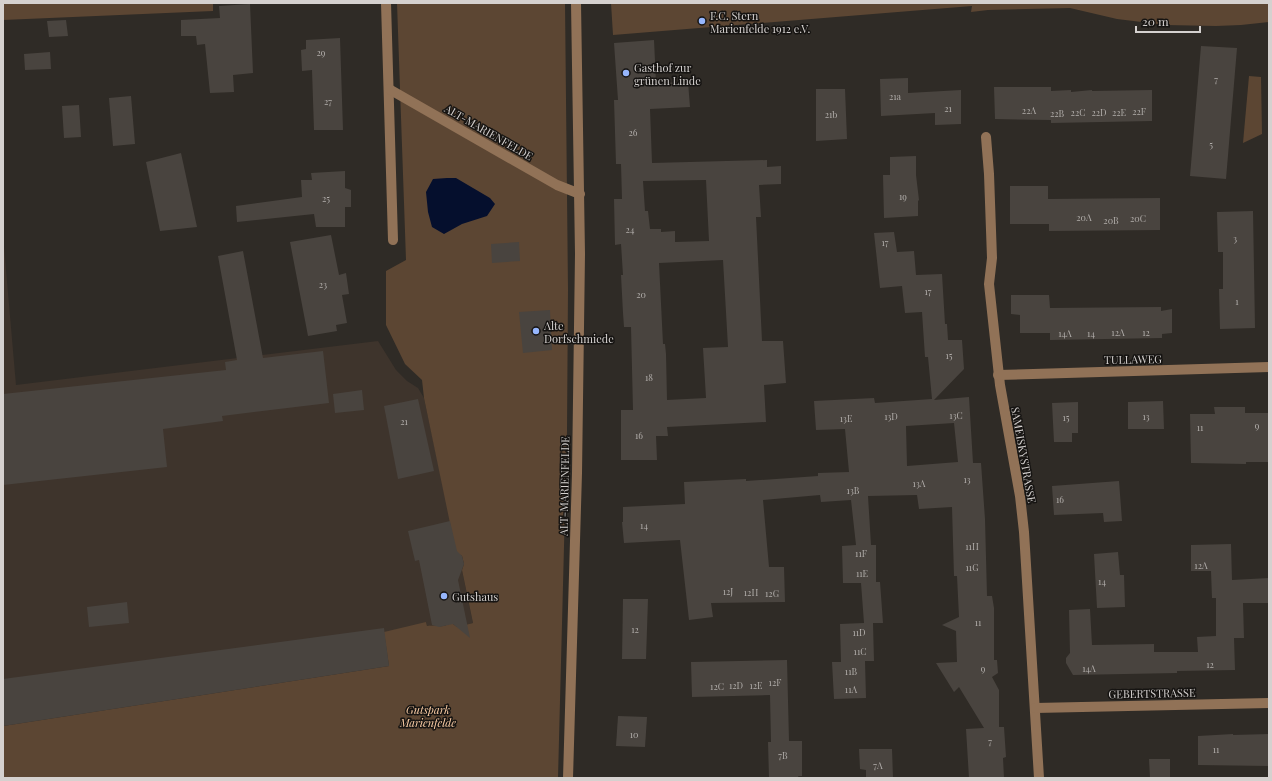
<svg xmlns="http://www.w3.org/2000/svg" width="1272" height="781" viewBox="0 0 1272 781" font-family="'Playfair Display',serif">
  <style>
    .built { fill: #3e342c }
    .green { fill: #5c4633 }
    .water { fill: #050f2d }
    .building { fill: #49443f; fill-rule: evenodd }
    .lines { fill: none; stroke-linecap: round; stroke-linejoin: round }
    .minor { stroke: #917257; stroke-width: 10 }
    .poi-dot { fill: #96b6fd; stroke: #161412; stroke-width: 1.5 }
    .labels { text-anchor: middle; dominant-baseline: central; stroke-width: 3; stroke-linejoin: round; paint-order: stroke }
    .number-label { font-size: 9px; fill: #b2aeab }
    .poi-label { font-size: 11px; fill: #d5d1cf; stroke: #161412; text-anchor: start }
    .street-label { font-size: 11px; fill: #d5d1cf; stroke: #161412 }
    .park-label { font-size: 11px; font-style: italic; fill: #fecfa7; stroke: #161412 }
  </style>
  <rect width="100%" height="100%" fill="#2f2b26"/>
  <path class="built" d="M3,235L16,385L378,341L396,370L407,381L418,388L424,398L457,551L462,556L464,564L462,570L473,623L457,627L447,625L439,627L431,625L427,626L426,622L389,666L3,726Z"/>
  <g class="green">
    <path d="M3,3H213V11L3,20Z"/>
    <path d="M397,3H565L568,290L567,431L558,778H3V726L389,666L384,632L426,622L427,626C436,624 443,630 450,622L457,627L473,623L462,570L464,564L462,556L456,552L424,398L422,380L405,364L386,325V271L406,260Z"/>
    <path d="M611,3H1269V22L1241,25L1216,26L1166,25L1117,19L1070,8L988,10L971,12L972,6L613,35Z"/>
    <path d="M1249,76L1261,77L1262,134L1243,143Z"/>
  </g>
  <path class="water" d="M447,178H456L490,198L495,204L487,216L462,224L444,234L432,227L428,212L426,192L433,179Z"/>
  <g class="building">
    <path d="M250,4L253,73L233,75L234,92L210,93L205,44L197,45L196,36H181V20L220,18L219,6Z"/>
    <path d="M66,20L68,36L49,37L47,21Z"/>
    <path d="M340,38L343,130H314L312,70L302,71L301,50L306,49V40Z"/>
    <path d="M654,40L656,83L688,82L690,107L650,109L652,163L767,160V167L781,166V184L759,185L761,217H756L762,341H783L786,383L764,385L766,422L667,427L668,436H656L657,460H621V410H633L631,327H624L623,313L621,275H623L621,244L615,245L614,199H622L621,164H616L614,100H618L614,43ZM706,180L709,241L675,242V231L661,232V229H650L648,211H645L643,181ZM723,260L728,347L703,348L706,398L667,400L666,354L665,344H663L659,263Z"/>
    <path d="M1201,46L1237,48L1226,179L1190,176Z"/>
    <path d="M50,52L51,69L25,70L24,54Z"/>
    <path d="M908,78V93L961,90V124L935,125V113L881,116L880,79Z"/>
    <path d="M994,87H1051V91L1071,90V92L1092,90V91L1152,90V121L1051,123V120L995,119Z"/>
    <path d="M816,89H845L847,139L816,141Z"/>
    <path d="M131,96L135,144L113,146L109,98Z"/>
    <path d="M79,105L81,137L64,138L62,106Z"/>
    <path d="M181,153L197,227L160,231L146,162Z"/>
    <path d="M916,156V175L919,200L918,201V216L884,218L883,175H890V157Z"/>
    <path d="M345,171V188L351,190V207H345V227H316L314,214L237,222L236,206L302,197L301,180H312L311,173Z"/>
    <path d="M1010,186H1048V199L1160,198V230L1049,231V224H1010Z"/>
    <path d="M1253,211L1255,328L1220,329L1219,289H1223V252H1218L1217,212Z"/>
    <path d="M894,232L897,252L914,251L916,275L942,274L945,324H947L948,340H962L964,369L934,400L969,397L973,463H981L985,519L987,596H992L994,608V660H997L998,673L992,677L999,690V727H1004L1006,757L1003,758L1004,778H969L966,729L984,728L959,687L954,692L936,663L957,662L956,631L942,625L959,617L957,576H954L952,507L919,509L917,495L868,496L871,545H876V582H880L883,623H873L874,661H865L866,698L834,699L832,662H841L840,624L864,623L861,583H843L842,546L856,545L851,500L821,502L820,495L763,500L769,567H784L785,602L711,603L713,617L689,620L680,540L624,543L622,522H623V507L685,504L684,482L746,479V481L818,476V473L849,472L845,429L816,430L814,401L874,398L875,403L932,399L928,357H925L922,312L905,313L902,286L880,288L874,233ZM954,423L958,462L907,466L906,426Z"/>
    <path d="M331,235L339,275L346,273L349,294L342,295L347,323L336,325L337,331L308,336L290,242Z"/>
    <path d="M519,242L520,261L492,263L491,244Z"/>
    <path d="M243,251L263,358L323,351L329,403L222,416L223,421L163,429L167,467L3,485V394L226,370L225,362L237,360L218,256Z"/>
    <path d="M1011,295H1049L1050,308L1161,307V311L1172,309V333L1162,334V338L1050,340V333H1020V315L1011,314Z"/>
    <path d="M550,310L552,350L523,353L519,312Z"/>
    <path d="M362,390L364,410L335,413L333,394Z"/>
    <path d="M418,399L434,471L398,479L384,406Z"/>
    <path d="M1163,401L1164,429H1128V402Z"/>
    <path d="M1078,402V433H1072V442H1054L1052,403Z"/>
    <path d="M1214,407H1245V413H1269V462H1246V464L1191,463L1190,414H1215Z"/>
    <path d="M1119,481L1122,521L1104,522L1103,513L1054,515L1052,486Z"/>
    <path d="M450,521L457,551L462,556L464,564L458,580L470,638L453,624L439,627L432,625L419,560L415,561L408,531Z"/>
    <path d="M1231,544L1232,580L1269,578V603H1243L1244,638H1234L1235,670L1177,671V673L1073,675L1066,663V658L1070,653L1069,610L1090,609L1092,645L1154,644V652H1198L1197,637L1216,636V598H1212L1211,571H1191V545Z"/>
    <path d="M1118,552L1120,575H1124L1125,607L1097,608L1094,554Z"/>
    <path d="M623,599H648L646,659H622Z"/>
    <path d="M127,602L129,623L89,627L87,607Z"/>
    <path d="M384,628L389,666L3,726V679Z"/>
    <path d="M787,660L789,741H802V776H798L799,778H769L768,742H771L770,695L692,697L691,662Z"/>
    <path d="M618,716L647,717L645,747L616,746Z"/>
    <path d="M1233,734V735L1269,734V766L1198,765V736Z"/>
    <path d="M859,749H892L893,778H866V770L860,769Z"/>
    <path d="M1149,759H1170V778H1150Z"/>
  </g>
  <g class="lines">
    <g class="minor">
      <path d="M386,3L393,240"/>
      <path d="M389,89L557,185L580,194"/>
      <path d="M986,137L989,174L992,258L989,284L1000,385L1020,496L1024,532L1039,778"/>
      <path d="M998,375L1269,367"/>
      <path d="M1035,708L1269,703"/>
      <path d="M568,778L577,473L580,254L576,3"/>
    </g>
  </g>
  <g class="poi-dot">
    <circle cx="702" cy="21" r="4"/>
    <circle cx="626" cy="73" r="4"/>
    <circle cx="536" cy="331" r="4"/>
    <circle cx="444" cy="596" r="4"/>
  </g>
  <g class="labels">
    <g class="number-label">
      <text x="321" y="52">29</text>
      <text x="1216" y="79">7</text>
      <text x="895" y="96">21a</text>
      <text x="328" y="101">27</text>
      <text x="948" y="108">21</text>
      <text x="1029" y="110">22A</text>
      <text x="1139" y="111">22F</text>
      <text x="1078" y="112">22C</text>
      <text x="1099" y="112">22D</text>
      <text x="1119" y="112">22E</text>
      <text x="1057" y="113">22B</text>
      <text x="831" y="114">21b</text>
      <text x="633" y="132">26</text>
      <text x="1211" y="144">5</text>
      <text x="903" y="196">19</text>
      <text x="326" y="198">25</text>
      <text x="1084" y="217">20A</text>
      <text x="1138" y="218">20C</text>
      <text x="1111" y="220">20B</text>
      <text x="630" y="229">24</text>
      <text x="1235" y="238">3</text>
      <text x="885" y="242">17</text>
      <text x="323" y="284">23</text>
      <text x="928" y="291">17</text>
      <text x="641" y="294">20</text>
      <text x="1237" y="301">1</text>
      <text x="1118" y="332">12A</text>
      <text x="1146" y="332">12</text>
      <text x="1065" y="333">14A</text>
      <text x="1091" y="333">14</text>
      <text x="949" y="355">15</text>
      <text x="649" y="377">18</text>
      <text x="956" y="415">13C</text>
      <text x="891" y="416">13D</text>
      <text x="1146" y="416">13</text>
      <text x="1066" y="417">15</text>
      <text x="846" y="418">13E</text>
      <text x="404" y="421">21</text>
      <text x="1257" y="425">9</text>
      <text x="1200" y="427">11</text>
      <text x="639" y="435">16</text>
      <text x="967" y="479">13</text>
      <text x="919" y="483">13A</text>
      <text x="853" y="490">13B</text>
      <text x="1060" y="499">16</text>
      <text x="644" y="525">14</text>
      <text x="972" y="546">11H</text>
      <text x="861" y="553">11F</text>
      <text x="1201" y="565">12A</text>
      <text x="972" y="567">11G</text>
      <text x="862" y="573">11E</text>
      <text x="1102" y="581">14</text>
      <text x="728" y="591">12J</text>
      <text x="751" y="592">12H</text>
      <text x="772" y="593">12G</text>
      <text x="978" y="622">11</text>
      <text x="635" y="629">12</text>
      <text x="859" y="632">11D</text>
      <text x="860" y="651">11C</text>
      <text x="1210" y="664">12</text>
      <text x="983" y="668">9</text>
      <text x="1089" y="668">14A</text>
      <text x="851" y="671">11B</text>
      <text x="775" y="682">12F</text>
      <text x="736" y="685">12D</text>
      <text x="756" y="685">12E</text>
      <text x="717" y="686">12C</text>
      <text x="851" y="689">11A</text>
      <text x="634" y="734">10</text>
      <text x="990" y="741">7</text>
      <text x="1216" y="749">11</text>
      <text x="783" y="755">7B</text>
      <text x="878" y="765">7A</text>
    </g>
    <g class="poi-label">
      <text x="710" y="15">F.C. Stern<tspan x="710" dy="13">Marienfelde 1912 e.V.</tspan></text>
      <text x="634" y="67">Gasthof zur<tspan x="634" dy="13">grünen Linde</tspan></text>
      <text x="544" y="325">Alte<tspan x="544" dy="13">Dorfschmiede</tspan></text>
      <text x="452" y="596">Gutshaus</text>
    </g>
    <g class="street-label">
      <text transform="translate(489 132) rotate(30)">ALT-MARIENFELDE</text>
      <text transform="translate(1133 359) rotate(-1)">TULLAWEG</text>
      <text transform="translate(1024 455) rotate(80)">SAMEISKYSTRASSE</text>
      <text transform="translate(564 486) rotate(-89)">ALT-MARIENFELDE</text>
      <text transform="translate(1152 693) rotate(-1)">GEBERTSTRASSE</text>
    </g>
    <g class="park-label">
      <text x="428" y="709">Gutspark<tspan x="428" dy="13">Marienfelde</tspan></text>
    </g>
  </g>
  <rect width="1272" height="781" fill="none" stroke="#d5d1cf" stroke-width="8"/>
  <path d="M1136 26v6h64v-6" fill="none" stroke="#d5d1cf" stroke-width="2"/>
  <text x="1142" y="26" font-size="12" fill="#d5d1cf" stroke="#161412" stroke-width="3" paint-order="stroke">20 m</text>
</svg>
